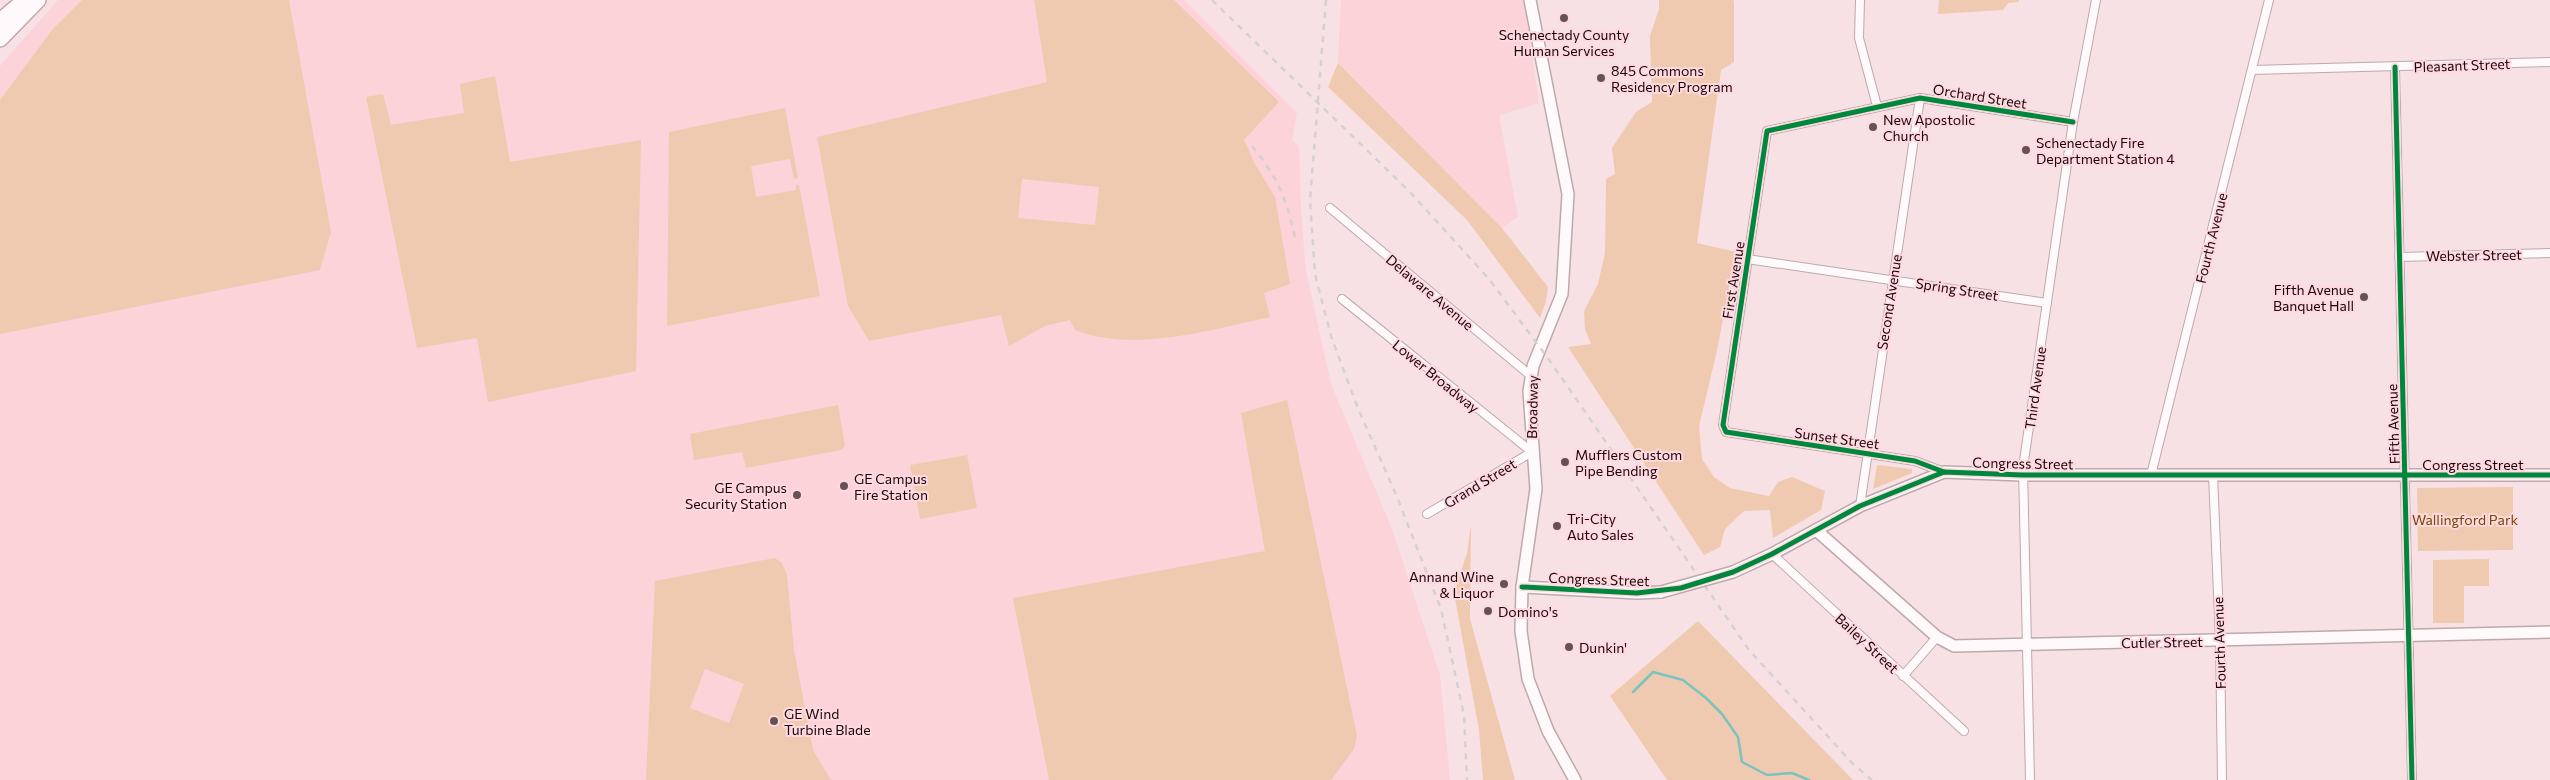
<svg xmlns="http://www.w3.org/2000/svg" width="2550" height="780" viewBox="0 0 2550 780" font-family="Commissioner,sans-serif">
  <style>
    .built { fill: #fbd3d9 }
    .green { fill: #efcab0; fill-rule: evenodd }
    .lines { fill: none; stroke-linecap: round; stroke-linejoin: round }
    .stream { stroke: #7ac3be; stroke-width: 2.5 }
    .street-casing { stroke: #bda9ac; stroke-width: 10 }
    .secondary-casing { stroke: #bda9ac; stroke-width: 14 }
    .highway-casing { stroke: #bda9ac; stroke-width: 18 }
    .street { stroke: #fefafb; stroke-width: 8 }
    .secondary { stroke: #fefafb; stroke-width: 11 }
    .highway { stroke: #fefafb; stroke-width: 15 }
    .rail { stroke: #d7d0d1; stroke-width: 2.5; stroke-dasharray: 6 6; stroke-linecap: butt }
    .secondary-bridge-casing { stroke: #bda9ac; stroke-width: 14; stroke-linecap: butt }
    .secondary-bridge { stroke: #fefafb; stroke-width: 11 }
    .cycleway-casing { stroke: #ffd9df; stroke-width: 8 }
    .cycleway { stroke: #00873e; stroke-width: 5 }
    .poi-dot { fill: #665256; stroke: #ffd9df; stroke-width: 2 }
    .labels { text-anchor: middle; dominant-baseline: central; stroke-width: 4; stroke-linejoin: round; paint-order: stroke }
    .poi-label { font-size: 14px; fill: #180509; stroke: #ffd9df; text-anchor: start }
    .street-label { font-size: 14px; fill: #180509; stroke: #ffd9df }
    .park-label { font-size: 14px; fill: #744704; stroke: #ffd9df }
  </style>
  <rect width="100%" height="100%" fill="#f7e1e5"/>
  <g class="built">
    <path d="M58,0H1184L1297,113L1292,140L1299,146L1301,212L1306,271L1331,384L1392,529L1440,675L1450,780H0V66Z"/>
    <path d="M1341,0H1524L1539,103L1499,115L1518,217L1502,228L1338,63Z"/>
  </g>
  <g class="green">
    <path d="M82,0H289L331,232L320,270L0,334V100L52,30Z"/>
    <path d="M1034,0H1174L1279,102L1244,140L1255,164L1275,197L1290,284L1264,293L1270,317C1209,330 1134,353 1075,330L1070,320L1045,326L1009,346L1001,315L869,341L848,306L817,137L1047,82ZM1022,179L1099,187L1095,225L1018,218Z"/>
    <path d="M1659,0H1733L1734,2V62L1721,70L1697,243L1736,252L1716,355L1699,426L1702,459L1714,477L1730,488L1769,496L1778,482L1792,477L1825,491L1821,510L1773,538L1770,510L1744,511L1725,529L1720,547L1704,555L1568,347L1591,344L1585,329L1584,311L1598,284L1605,253L1606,179L1615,174L1612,148L1636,112L1652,102L1650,36L1659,9Z"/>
    <path d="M1939,0H2019V2L2008,3L2003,10L1938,14Z"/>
    <path d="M1338,63L1502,228L1548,287L1546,301L1540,318L1467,220L1328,87Z"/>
    <path d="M495,76L510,162L641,140L636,371L488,402L477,338L417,348L366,97L383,94L391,125L464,113L460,84Z"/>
    <path d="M785,108L798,178L794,179L790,159L751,166L756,197L796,190V185H799L820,296L667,326L669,132Z"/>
    <path d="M1287,400L1357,736L1354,749L1331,780H1049L1013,598L1265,551L1241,413Z"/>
    <path d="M838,405L845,446L841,450L746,468L742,452L694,460L690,434Z"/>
    <path d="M967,455L977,508L920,519L910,465Z"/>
    <path d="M1877,465L1912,469V473L1873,489Z"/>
    <path d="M2513,487V550L2418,551L2417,488Z"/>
    <path d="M1471,525L1470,619L1515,780H1483L1479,730L1454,593L1467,553Z"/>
    <path d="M775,558L782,563L787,575L794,650L813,750L831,780H646L655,581ZM705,669L744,684L729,723L690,708Z"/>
    <path d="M2489,559V586H2464V623H2433V560Z"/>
    <path d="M1698,621L1853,780H1667L1610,696Z"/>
  </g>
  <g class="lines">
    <path class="stream" d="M1633,692L1653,672L1683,680L1706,698L1722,714L1738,737L1742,762L1767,775L1792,773L1809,780"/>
    <g class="street-casing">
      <g id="street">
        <path d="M1860,0L1859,38L1877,106"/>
        <path d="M2395,67L2412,780"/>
        <path d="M2253,70L2550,62"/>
        <path d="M1330,208L1531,376"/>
        <path d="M2399,257L2550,253"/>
        <path d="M1747,259L2047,303"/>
        <path d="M1342,299L1532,452L1427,514"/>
        <path d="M1944,472L1915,461L1726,432L1723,425L1767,131L1920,98L2073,122"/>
        <path d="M2151,475L2269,0"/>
        <path d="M2213,475L2220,641L2222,780"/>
        <path d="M1860,506L1920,98"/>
        <path d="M1772,554L1964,731"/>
        <path d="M1903,676L1937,637"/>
        <path d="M2030,780L2023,468L2073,122L2096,0"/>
      </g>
    </g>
    <g class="secondary-casing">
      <g id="secondary">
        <path d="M1530,0L1568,194L1562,294L1533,366L1529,391L1536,489L1522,587L1521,631L1528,679L1548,731L1575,780"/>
        <path d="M1816,530L1937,637L1954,646L2550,632"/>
        <path d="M1733,572L1772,554L1860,506L1944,472L2022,475H2550"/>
        <path d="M1522,587L1637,593L1661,592"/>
      </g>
    </g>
    <g class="highway-casing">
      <g id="highway">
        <path d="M0,21L25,0"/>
        <path d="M0,39L38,0"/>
      </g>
    </g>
    <use href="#street" class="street"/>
    <use href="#secondary" class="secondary"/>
    <use href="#highway" class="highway"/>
    <g class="rail">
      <path d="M1212,0L1410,192L1489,279L1550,361L1749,650L1853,764L1872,780"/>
      <path d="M1326,0L1310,200L1315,274L1331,336L1357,406L1397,497L1441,609L1464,715L1467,780"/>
      <path d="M1252,146C1278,178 1286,197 1295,237"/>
    </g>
    <g class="secondary-bridge-casing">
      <path id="secondary-bridge" d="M1661,592L1733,572"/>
    </g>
    <use href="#secondary-bridge" class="secondary-bridge"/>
    <g class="cycleway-casing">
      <g id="cycleway">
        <path d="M2395,67L2412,780"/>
        <path d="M1944,472L1915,461L1726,432L1723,425L1767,131L1920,98L2073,122"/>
        <path d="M1522,587L1637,593L1681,588L1733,572L1772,554L1860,506L1944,472L2022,475H2550"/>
      </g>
    </g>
    <use href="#cycleway" class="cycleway"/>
  </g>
  <g class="poi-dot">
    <circle cx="1564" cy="18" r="5"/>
    <circle cx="1601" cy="78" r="5"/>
    <circle cx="1873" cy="127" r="5"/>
    <circle cx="2026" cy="150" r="5"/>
    <circle cx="2364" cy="297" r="5"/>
    <circle cx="1565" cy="462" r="5"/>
    <circle cx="844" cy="486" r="5"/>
    <circle cx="797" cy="495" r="5"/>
    <circle cx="1557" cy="526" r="5"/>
    <circle cx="1504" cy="584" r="5"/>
    <circle cx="1488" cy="611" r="5"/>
    <circle cx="1569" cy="647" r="5"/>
    <circle cx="774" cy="721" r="5"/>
  </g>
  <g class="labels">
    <g class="poi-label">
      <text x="1564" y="34" text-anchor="middle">Schenectady County<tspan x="1564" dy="16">Human Services</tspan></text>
      <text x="1611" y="70">845 Commons<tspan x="1611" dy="16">Residency Program</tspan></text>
      <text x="1883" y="119">New Apostolic<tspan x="1883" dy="16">Church</tspan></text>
      <text x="2036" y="142">Schenectady Fire<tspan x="2036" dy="16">Department Station 4</tspan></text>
      <text x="2354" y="289" text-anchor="end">Fifth Avenue<tspan x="2354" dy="16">Banquet Hall</tspan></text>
      <text x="1575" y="454">Mufflers Custom<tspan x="1575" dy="16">Pipe Bending</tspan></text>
      <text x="854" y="478">GE Campus<tspan x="854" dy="16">Fire Station</tspan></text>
      <text x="787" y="487" text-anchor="end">GE Campus<tspan x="787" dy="16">Security Station</tspan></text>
      <text x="1567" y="518">Tri-City<tspan x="1567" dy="16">Auto Sales</tspan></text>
      <text x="1494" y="576" text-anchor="end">Annand Wine<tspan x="1494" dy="16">&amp; Liquor</tspan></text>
      <text x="1498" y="611">Domino's</text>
      <text x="1579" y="647">Dunkin'</text>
      <text x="784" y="713">GE Wind<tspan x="784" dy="16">Turbine Blade</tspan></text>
    </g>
    <g class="street-label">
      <text transform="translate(2462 65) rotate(-2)">Pleasant Street</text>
      <text transform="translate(1980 96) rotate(9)">Orchard Street</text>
      <text transform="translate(2211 238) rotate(-76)">Fourth Avenue</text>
      <text transform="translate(2474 255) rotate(-1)">Webster Street</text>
      <text transform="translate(1733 280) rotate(-81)">First Avenue</text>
      <text transform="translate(1957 289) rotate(9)">Spring Street</text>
      <text transform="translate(1430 292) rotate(40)">Delaware Avenue</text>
      <text transform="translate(1889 302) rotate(-81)">Second Avenue</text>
      <text transform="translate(1436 376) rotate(39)">Lower Broadway</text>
      <text transform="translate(2035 388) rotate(-82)">Third Avenue</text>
      <text transform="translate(1532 407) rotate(-89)">Broadway</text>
      <text transform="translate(2393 424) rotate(-92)">Fifth Avenue</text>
      <text transform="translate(1837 438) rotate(8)">Sunset Street</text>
      <text transform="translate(2023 463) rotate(1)">Congress Street</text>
      <text x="2473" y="464">Congress Street</text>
      <text transform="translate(1480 483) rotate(-31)">Grand Street</text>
      <text transform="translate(1599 579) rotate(2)">Congress Street</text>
      <text transform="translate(2162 642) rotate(-1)">Cutler Street</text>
      <text transform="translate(1867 643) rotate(43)">Bailey Street</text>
      <text transform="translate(2219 643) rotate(-92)">Fourth Avenue</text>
    </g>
    <g class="park-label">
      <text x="2465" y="519">Wallingford Park</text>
    </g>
  </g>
</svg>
